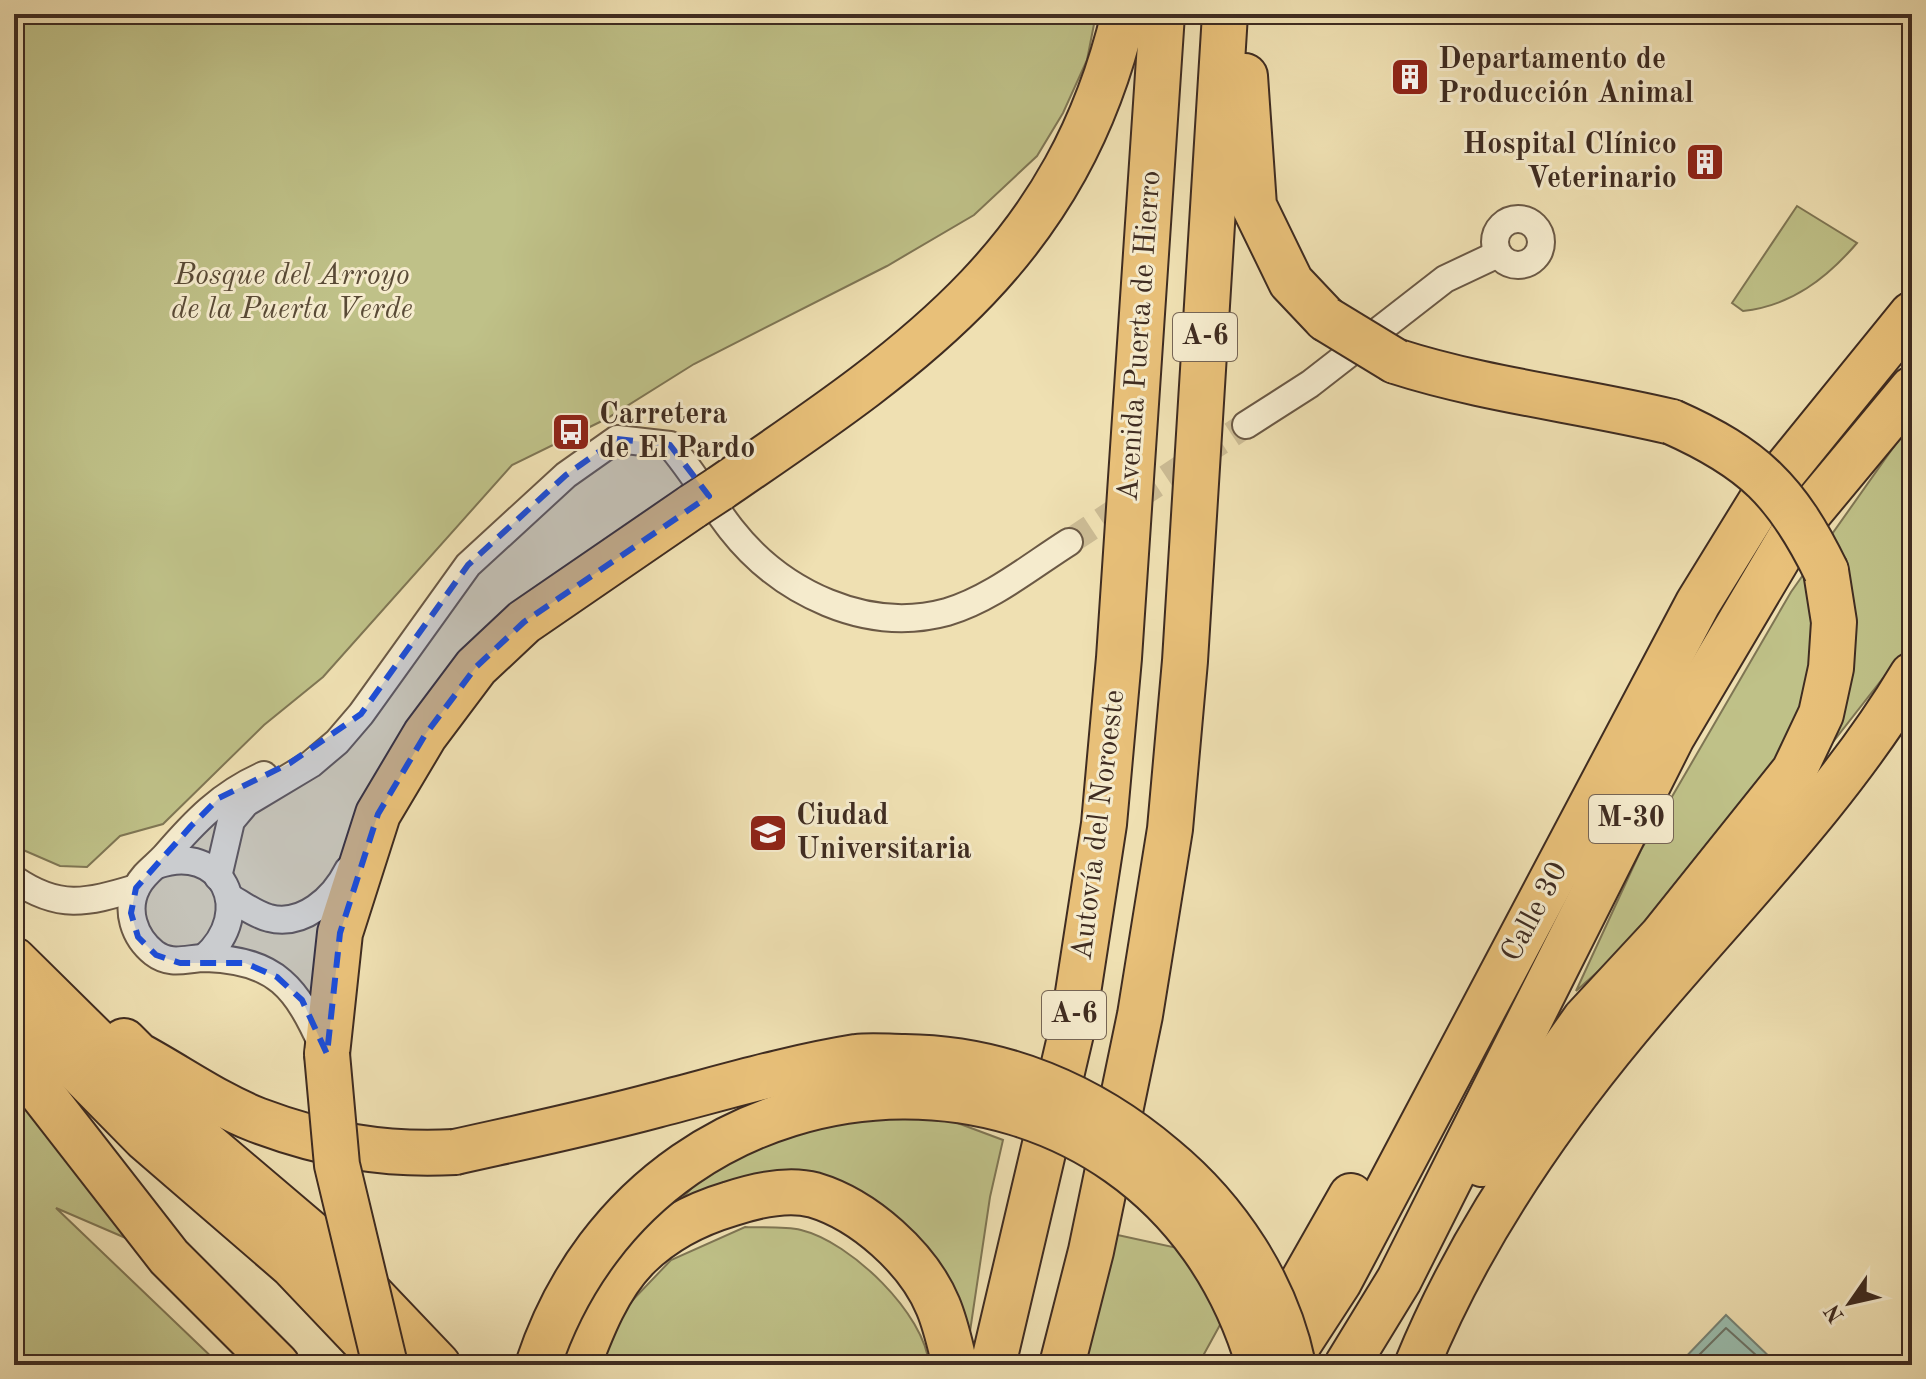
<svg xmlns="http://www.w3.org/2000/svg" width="1926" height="1379" viewBox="0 0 1926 1379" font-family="'Old Standard TT',serif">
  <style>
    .green { fill: #bfc188; stroke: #7f7654; stroke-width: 2 }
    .water { fill: #9abdae; stroke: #768376; stroke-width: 2 }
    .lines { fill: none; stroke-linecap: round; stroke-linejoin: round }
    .shore { stroke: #6c7468; stroke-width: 2 }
    .street-tunnel { stroke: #ccbc95; stroke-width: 26; stroke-dasharray: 26 13; stroke-linecap: butt }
    .street-casing { stroke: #6b5945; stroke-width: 30 }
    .highway-casing { stroke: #3f2c21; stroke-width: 48 }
    .street { stroke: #f5ebcd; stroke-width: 26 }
    .highway { stroke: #e8c079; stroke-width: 44 }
    .highway-bridge-casing { stroke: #3f2c21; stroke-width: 48; stroke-linecap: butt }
    .highway-bridge { stroke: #e8c079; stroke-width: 44 }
    .marked { fill: #1d4ed8; fill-opacity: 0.2; stroke: #1d4ed8; stroke-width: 6; stroke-dasharray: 16 10; stroke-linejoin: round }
    .labels { text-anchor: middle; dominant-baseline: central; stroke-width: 6; stroke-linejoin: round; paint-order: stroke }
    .shield { fill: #f5ebcd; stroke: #766555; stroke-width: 2 }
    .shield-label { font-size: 28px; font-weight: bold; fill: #3f2c21 }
    .poi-label { font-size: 30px; font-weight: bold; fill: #3f2c21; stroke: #f5ebcd; text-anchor: start }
    .park-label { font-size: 30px; font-style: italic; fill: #594a36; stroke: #f5ebcd }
    .street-label { font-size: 30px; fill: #3f2c21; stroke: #f5ebcd }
  </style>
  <rect width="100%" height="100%" fill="#efe0b2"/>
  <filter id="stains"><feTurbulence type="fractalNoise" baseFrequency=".0025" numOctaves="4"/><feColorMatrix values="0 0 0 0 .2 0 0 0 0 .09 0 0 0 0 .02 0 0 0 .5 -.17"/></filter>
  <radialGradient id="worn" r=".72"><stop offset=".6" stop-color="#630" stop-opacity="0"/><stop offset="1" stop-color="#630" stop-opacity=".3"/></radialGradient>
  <g class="green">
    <path d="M14,14H1096L1087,60L1063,113L1037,156L974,215L887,266L694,364L606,419L512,465L323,677L264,725L163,824L120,836L87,867L60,866L14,846Z"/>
    <path d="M1797,206L1857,243C1827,278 1791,306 1743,311L1732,303Z"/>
    <path d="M1912,421V641L1779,811L1576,991L1641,850L1791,592Z"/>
    <path d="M14,1094L128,1239L56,1208L220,1365H14Z"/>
    <path d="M920,1109L1003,1140L990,1197L965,1365L850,1199L749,1196L641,1244L706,1172L813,1116Z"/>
    <path d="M745,1227C763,1228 784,1226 801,1230C851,1242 925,1314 929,1365H598L626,1307L671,1260Z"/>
    <path d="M1113,1234L1196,1252L1226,1314L1198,1365H1083Z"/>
  </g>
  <path class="water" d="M1726,1315L1778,1365H1678Z"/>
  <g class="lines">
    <path class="shore" d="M1689,1365L1726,1328L1767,1365"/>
    <path class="street-tunnel" d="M1069,542L1246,425"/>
    <g class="street-casing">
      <g id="street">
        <circle cx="1518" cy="242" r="23"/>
        <path d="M1246,425L1310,384L1445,279L1498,254"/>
        <path d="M264,775C221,794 195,821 165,856C156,866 143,874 137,887C125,910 134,937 154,953C171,966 187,958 206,958C277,960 297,989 323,1047"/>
        <path d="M157,865C221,842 257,911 204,958"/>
        <path d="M218,877L231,821L246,803L311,764L337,742L361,714L468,565L566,475L617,439L670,445C693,472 710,502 731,529C781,593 867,634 947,612C991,599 1031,566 1069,542"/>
        <path d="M14,879C59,910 86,903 136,888"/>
        <path d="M230,898C242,904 256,915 269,918C303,927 334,898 348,870"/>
      </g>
    </g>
    <g class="highway-casing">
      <g id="highway">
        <path d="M1245,76L1254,206L1291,282L1326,319"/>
        <path d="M1395,361C1485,390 1580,400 1672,422"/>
        <path d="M719,489C912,357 1066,257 1124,14"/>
        <path d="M14,960L167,1111L320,1241L438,1365"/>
        <path d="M14,1005L145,1138L292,1265L387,1365"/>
        <path d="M124,1041L138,1055C177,1076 216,1104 257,1120C323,1145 385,1156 455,1152"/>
        <path d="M327,1054L340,933L378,814L425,735L476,667L524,622L693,506"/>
        <path d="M14,1058L169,1257L277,1365"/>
        <path d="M1482,1164L1585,1019L1662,936L1794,771L1821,714L1831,668L1834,622L1826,571"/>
        <path d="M1280,1321L1351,1196"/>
        <path d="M578,1365C592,1328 608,1287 636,1258C663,1231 693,1215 730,1204C754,1196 788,1188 814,1195C864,1210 918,1258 938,1306C946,1325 950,1345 955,1365"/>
        <path d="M993,1365L1073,1025L1104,824L1119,658L1162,14"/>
        <path d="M1062,1365L1091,1251L1140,1015L1170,829L1185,661L1225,14"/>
        <path d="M1285,1365L1339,1282L1698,603L1764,496L1912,314"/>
        <path d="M1347,1365L1399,1280L1672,737L1794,531L1912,389"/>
        <path d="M1417,1365C1467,1243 1544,1129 1628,1028C1724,912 1834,805 1912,675"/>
      </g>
    </g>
    <use href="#street" class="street"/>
    <use href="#highway" class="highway"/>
    <g class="highway-bridge-casing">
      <g id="highway-bridge">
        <path d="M1326,319L1395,361"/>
        <path d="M1672,422C1753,458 1787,491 1826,571"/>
        <path d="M693,506L719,489"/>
        <path d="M327,1054L337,1165L385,1365"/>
        <path d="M455,1152C522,1137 589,1123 656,1105C722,1088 788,1068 856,1057C872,1055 889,1057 905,1057C1002,1058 1090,1095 1164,1158C1227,1210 1276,1284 1293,1365"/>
        <path d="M538,1365C655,1011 1153,1003 1259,1365"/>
      </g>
    </g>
    <use href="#highway-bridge" class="highway-bridge"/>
  </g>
  <path class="marked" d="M617,439L670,445L709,496L524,622L476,667L425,735L378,814L340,933L327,1054L302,1000L277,977L245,963H180L156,955L138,937L131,913L136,888L191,826L219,798L290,763L361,714L468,565L566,475Z"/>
  <defs>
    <g id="building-square" transform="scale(2)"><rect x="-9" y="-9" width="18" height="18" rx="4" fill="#8f2418" stroke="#f5ebcd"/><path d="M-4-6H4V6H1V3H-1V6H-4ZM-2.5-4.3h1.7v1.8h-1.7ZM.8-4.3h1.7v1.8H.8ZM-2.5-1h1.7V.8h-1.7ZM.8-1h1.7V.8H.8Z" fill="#fff"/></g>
    <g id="bus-square" transform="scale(2)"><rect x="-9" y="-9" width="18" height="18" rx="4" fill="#8f2418" stroke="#f5ebcd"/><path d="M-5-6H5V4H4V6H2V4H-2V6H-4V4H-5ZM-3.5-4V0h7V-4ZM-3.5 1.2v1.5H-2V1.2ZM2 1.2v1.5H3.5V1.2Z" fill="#fff"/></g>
    <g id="university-square" transform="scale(2)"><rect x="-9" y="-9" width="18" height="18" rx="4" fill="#8f2418" stroke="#f5ebcd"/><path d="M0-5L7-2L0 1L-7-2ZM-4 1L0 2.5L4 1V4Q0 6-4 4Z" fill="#fff"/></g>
  </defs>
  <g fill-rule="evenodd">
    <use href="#building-square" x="1410" y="77"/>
    <use href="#building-square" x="1705" y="162"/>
    <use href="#bus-square" x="571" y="432"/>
    <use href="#university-square" x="768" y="833"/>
  </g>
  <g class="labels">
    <g class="shield">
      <rect x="1173" y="313" width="64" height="48" rx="6"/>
      <rect x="1589" y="795" width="84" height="48" rx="6"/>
      <rect x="1042" y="991" width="64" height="48" rx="6"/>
    </g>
    <g class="shield-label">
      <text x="1205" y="337">A-6</text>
      <text x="1631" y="819">M-30</text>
      <text x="1074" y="1015">A-6</text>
    </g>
    <g class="poi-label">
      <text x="1438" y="60">Departamento de<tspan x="1438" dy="34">Producción Animal</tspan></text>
      <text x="1677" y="145" text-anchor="end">Hospital Clínico<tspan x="1677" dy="34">Veterinario</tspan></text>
      <text x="599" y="415">Carretera<tspan x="599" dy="34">de El Pardo</tspan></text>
      <text x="796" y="816">Ciudad<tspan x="796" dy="34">Universitaria</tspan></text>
    </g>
    <g class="park-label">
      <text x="292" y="276">Bosque del Arroyo<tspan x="292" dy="34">de la Puerta Verde</tspan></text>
    </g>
    <g class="street-label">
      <text transform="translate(1140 336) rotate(-86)">Avenida Puerta de Hierro</text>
      <text transform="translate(1099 825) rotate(-83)">Autovía del Noroeste</text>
      <text transform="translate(1535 912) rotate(-62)">Calle 30</text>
    </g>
  </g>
  <rect width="1926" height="1379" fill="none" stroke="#efe0b2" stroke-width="48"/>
  <rect x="16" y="16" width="1894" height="1347" fill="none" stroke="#3f2c21" stroke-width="4"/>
  <rect x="24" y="24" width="1878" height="1331" fill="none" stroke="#3f2c21" stroke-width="2"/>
  <g transform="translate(1850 1303) rotate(236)" stroke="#f5ebcd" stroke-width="6" paint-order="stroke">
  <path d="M0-6L14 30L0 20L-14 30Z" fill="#3f2c21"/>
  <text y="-12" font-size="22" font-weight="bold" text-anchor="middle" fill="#3f2c21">N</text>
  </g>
  <rect width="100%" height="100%" filter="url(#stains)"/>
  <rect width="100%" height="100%" fill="url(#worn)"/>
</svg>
